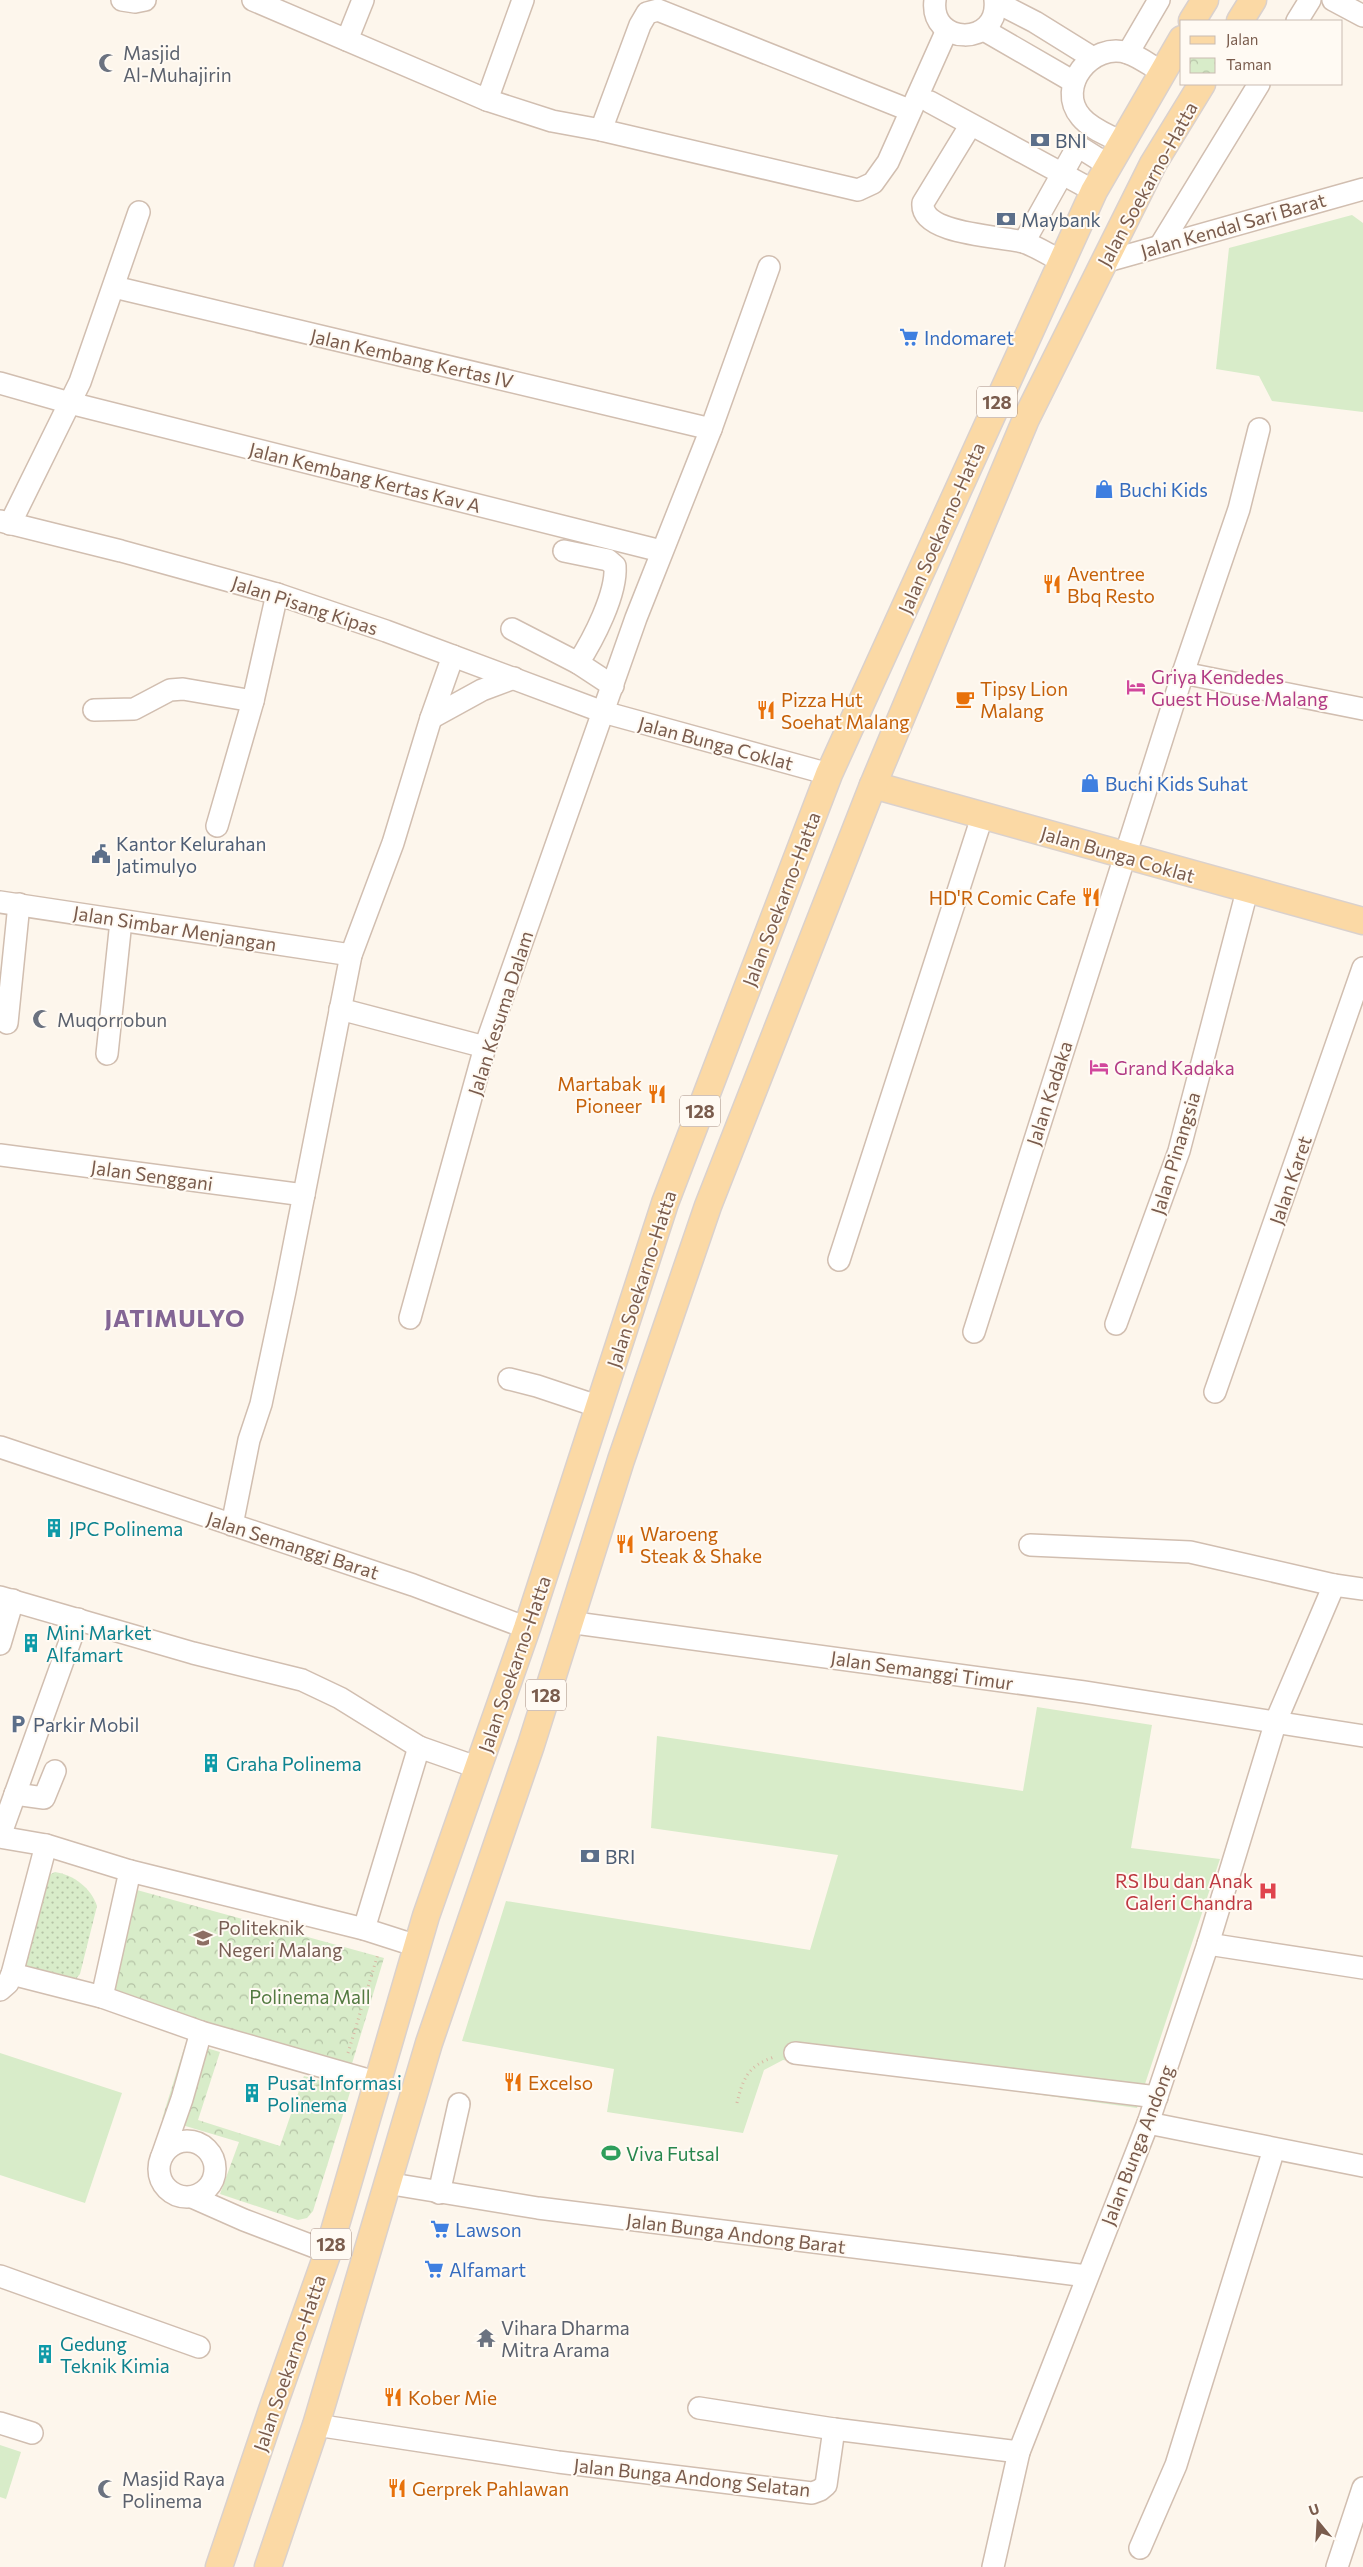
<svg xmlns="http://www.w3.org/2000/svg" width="1363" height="2567" viewBox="0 0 1363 2567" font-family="Commissioner,sans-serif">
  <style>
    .grass { fill: #d8ecc9 }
    .park { fill: url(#park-crowns) }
    .garden { fill: url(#garden-dots) }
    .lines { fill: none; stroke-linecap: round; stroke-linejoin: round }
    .minor-casing { stroke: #d1beb0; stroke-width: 24 }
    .major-casing { stroke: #dad1cd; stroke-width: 29 }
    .path { stroke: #d9b8a5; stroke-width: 3; stroke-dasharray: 1 4; stroke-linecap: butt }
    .minor { stroke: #fff; stroke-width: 21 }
    .major { stroke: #fbd9a5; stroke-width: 26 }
    .labels { text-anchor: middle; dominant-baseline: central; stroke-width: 4; stroke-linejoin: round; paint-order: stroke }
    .shield { fill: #fffaf3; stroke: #a28b7f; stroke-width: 1 }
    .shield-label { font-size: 18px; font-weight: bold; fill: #7a5c4d }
    .worship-label { font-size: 19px; fill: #5b616d; stroke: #fffaf3; text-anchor: start }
    .service-label { font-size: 19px; fill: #4e5e75; stroke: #fffaf3; text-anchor: start }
    .street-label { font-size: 19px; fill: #7a5c4d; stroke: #fffaf3 }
    .shop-label { font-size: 19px; fill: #366cbe; stroke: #fffaf3; text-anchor: start }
    .food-label { font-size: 19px; fill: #c56008; stroke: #fffaf3; text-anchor: start }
    .hotel-label { font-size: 19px; fill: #b23c85; stroke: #fffaf3; text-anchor: start }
    .culture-label { font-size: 19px; fill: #0d838f; stroke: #fffaf3; text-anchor: start }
    .health-label { font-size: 19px; fill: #be3a42; stroke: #fffaf3; text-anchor: end }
    .education-label { font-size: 19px; fill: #785e54; stroke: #fffaf3; text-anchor: start }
    .park-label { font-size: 19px; fill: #537a41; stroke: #fffaf3 }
    .leisure-label { font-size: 19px; fill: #27864d; stroke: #fffaf3; text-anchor: start }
    .district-label { font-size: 24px; font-weight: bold; letter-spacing: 1px; fill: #846695; stroke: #fffaf3 }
  </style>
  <defs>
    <pattern id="park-crowns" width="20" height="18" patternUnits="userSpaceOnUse" patternTransform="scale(1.25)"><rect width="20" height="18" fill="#d8ecc9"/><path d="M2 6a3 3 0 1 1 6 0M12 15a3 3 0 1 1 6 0" fill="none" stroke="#b4c2a5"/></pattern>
    <pattern id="garden-dots" width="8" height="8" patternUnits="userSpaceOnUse" patternTransform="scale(1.25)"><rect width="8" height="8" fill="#d8ecc9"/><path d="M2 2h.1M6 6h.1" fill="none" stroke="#b4c2a5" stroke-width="1.8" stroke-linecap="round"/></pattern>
  </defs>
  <rect width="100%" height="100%" fill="#fdf6ec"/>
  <g class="grass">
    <path d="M1352,215L1363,223V412L1272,401L1259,376L1216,369L1229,248Z"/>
    <path d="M1037,1707L1152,1725L1131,1848L1220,1859L1137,2108L783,2060L764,2070L743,2133L607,2112L614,2069L462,2041L506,1901L810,1950L838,1855L651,1828L657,1736L1023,1791Z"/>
    <path d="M0,2053L122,2093L85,2203L0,2175Z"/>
    <path d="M0,2445L21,2452L6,2499L0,2497Z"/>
  </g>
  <g class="park">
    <path d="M126,1887L384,1958L351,2067L94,1992Z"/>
    <path d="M186,2042L220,2052L198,2120L280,2146L304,2076L351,2089L313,2211L307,2218L298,2220L220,2194L239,2142L162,2119Z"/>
  </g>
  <path class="garden" d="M55,1872C74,1875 91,1888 97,1906L80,1974L75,1980L25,1970L19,1962L45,1877Z"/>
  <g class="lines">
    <g class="minor-casing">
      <g id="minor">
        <path d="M122,0L135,2L145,0"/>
        <path d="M253,0L487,100L552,121L601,130L858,190L873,183L888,162L947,30"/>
        <path d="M935,0C929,46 1000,47 995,0"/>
        <path d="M1333,0L1363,16"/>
        <path d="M996,2L1035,22L1093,58"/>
        <path d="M1297,21L1310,0"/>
        <path d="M984,30L1074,82"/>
        <path d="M347,40L363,0"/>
        <path d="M1128,53L1159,0"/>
        <path d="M487,100L523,0"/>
        <path d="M930,102L1094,191"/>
        <path d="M970,126L923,203C920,235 1002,236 1023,242C1036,246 1049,255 1061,261"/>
        <path d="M601,130L640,25L647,13L658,10L909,110"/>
        <path d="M1121,142C1108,135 1091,129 1081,117C1055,87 1092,41 1128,53C1140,57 1151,66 1162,72"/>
        <path d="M1024,242L1075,151L1081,148L1108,165"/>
        <path d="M1160,246L1259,84"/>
        <path d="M1104,262L1363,189"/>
        <path d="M114,287L711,429"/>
        <path d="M0,383L70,403L661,551"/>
        <path d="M0,521L121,551L277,594L386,631L603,712L829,774"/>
        <path d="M10,524L80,382L139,212"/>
        <path d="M564,551L608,560L615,566C617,594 593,640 578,663L613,686"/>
        <path d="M512,629L578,663"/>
        <path d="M1183,673L1363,709"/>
        <path d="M94,710L134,709L170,690L183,689L253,701"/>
        <path d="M431,718L482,690L514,678"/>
        <path d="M217,826L253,701L277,594"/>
        <path d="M0,902L351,955"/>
        <path d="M340,1009L485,1047"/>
        <path d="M7,1023L19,904"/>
        <path d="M107,1054L121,921"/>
        <path d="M0,1155L304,1195"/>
        <path d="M839,1260L982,817"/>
        <path d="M410,1318L485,1047L636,618L711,429L769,267"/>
        <path d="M1116,1324L1179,1151L1247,891"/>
        <path d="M974,1332L1183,673L1239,509L1259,429"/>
        <path d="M509,1379L537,1386L600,1407"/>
        <path d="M1215,1392L1363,968"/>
        <path d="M0,1447L413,1585L527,1628"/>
        <path d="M232,1525L249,1440L261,1404L285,1291L351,955L393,843L431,718L453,656"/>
        <path d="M1030,1545L1190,1552L1334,1585L1363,1589"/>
        <path d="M0,1597L193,1653L302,1680L340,1698L419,1747"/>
        <path d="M568,1622L1084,1692L1363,1736"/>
        <path d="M0,1644L13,1600"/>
        <path d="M15,1794L44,1798L55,1771"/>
        <path d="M0,1836L78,1619"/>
        <path d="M0,1837L46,1845"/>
        <path d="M130,1871L364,1929L417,1946"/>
        <path d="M364,1929L419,1747L479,1768"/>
        <path d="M1208,1944L1363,1968"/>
        <path d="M12,1974L46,1845L130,1871L102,1997"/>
        <path d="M0,1990L8,1983L12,1974L102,1997L201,2032L379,2083"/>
        <path d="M795,2053L1157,2097"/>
        <path d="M1148,2123L1363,2166"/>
        <circle cx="187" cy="2169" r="28"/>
        <path d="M162,2156L182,2099L201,2032"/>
        <path d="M386,2183L538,2208L1087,2276"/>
        <path d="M439,2193L459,2104"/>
        <path d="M192,2197L244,2220L328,2252"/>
        <path d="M0,2276L199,2347"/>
        <path d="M699,2408L834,2429L1019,2452"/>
        <path d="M0,2423L32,2433"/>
        <path d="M316,2425L558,2462L812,2493L820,2490L826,2485L834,2429"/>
        <path d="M1140,2548L1176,2465L1274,2149"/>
        <path d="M993,2567L1019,2452L1148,2123L1208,1944L1276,1721L1334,1585"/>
        <path d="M1337,2567L1363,2488"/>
      </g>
    </g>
    <g class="major-casing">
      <g id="major">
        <path d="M1192,21L1205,0"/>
        <path d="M1240,21L1253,0"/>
        <path d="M873,785L1363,921"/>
        <path d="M219,2567L272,2410L328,2252L426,1916L527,1628L665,1203L829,774L1094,191L1182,39"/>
        <path d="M268,2567L316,2425L429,2043L531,1745L621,1460L708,1206L873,785L1026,419L1153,164L1202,84"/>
      </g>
    </g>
    <g class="path">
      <path d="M348,2053L378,1954"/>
      <path d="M737,2103C743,2078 748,2066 774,2057"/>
    </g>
    <use href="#minor" class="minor"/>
    <use href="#major" class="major"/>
  </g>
  <defs>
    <g id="mosque-bare" transform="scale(1.5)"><path d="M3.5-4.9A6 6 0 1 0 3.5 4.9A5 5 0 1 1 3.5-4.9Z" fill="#6b7280" stroke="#fffaf3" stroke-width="2.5" paint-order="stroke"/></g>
    <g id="bank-bare" transform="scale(1.5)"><path d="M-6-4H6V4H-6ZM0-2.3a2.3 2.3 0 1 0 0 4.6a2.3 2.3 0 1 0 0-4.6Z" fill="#5c6f8a" stroke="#fffaf3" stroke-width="2.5" paint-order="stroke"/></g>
    <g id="supermarket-bare" transform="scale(1.5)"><path d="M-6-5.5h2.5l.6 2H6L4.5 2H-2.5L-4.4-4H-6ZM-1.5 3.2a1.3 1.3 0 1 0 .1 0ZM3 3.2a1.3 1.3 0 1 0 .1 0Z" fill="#3f7fe0" stroke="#fffaf3" stroke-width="2.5" paint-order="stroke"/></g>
    <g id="shop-bare" transform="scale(1.5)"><path d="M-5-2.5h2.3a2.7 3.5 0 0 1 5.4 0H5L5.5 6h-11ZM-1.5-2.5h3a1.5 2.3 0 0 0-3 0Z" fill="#3f7fe0" stroke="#fffaf3" stroke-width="2.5" paint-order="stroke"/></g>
    <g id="restaurant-bare" transform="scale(1.5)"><path d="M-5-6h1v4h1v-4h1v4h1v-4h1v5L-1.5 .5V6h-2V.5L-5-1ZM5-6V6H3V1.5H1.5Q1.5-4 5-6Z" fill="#e8710a" stroke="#fffaf3" stroke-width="2.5" paint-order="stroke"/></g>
    <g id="hotel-bare" transform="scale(1.5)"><path d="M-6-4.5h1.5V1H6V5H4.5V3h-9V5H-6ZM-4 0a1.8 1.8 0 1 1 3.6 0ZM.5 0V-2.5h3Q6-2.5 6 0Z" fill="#d1479c" stroke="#fffaf3" stroke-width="2.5" paint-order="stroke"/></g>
    <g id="cafe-bare" transform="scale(1.5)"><path d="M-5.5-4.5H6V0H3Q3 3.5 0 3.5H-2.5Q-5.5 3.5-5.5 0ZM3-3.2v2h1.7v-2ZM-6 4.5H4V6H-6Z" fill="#e8710a" stroke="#fffaf3" stroke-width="2.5" paint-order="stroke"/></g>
    <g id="civic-bare" transform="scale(1.5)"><path d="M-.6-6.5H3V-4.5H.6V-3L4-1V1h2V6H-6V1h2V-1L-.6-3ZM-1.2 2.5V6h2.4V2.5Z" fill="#5c6f8a" stroke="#fffaf3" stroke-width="2.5" paint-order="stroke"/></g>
    <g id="building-bare" transform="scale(1.5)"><path d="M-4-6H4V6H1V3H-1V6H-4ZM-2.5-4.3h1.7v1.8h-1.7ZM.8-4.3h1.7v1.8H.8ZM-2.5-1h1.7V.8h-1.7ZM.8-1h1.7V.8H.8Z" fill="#0f9aa8" stroke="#fffaf3" stroke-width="2.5" paint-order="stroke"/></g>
    <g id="parking-bare" transform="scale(1.5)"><path d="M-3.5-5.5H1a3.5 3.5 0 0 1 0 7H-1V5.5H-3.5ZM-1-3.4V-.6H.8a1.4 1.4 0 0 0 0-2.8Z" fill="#5c6f8a" stroke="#fffaf3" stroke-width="2.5" paint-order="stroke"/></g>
    <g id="hospital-bare" transform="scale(1.5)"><path d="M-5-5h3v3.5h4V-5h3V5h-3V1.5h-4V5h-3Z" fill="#e0444e" stroke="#fffaf3" stroke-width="2.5" paint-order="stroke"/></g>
    <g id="university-bare" transform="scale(1.5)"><path d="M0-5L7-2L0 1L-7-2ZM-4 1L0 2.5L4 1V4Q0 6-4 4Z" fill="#8d6e63" stroke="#fffaf3" stroke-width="2.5" paint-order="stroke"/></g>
    <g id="stadium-bare" transform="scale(1.5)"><path d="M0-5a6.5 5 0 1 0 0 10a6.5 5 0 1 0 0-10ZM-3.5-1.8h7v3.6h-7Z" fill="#2e9e5b" stroke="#fffaf3" stroke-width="2.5" paint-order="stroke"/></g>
    <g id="temple-bare" transform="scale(1.5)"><path d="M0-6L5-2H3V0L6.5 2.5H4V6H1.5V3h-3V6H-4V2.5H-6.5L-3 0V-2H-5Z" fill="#6b7280" stroke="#fffaf3" stroke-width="2.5" paint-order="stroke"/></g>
  </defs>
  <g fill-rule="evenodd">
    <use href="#mosque-bare" x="108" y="63"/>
    <use href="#bank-bare" x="1040" y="140"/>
    <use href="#bank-bare" x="1006" y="219"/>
    <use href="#supermarket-bare" x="909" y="337"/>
    <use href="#shop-bare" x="1104" y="489"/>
    <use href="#restaurant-bare" x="1052" y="584"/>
    <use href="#hotel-bare" x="1136" y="687"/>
    <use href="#cafe-bare" x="965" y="699"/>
    <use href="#restaurant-bare" x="766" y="710"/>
    <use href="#shop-bare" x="1090" y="783"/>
    <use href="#civic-bare" x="101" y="854"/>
    <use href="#restaurant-bare" x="1091" y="897"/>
    <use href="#mosque-bare" x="42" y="1019"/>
    <use href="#hotel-bare" x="1099" y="1067"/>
    <use href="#restaurant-bare" x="657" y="1094"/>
    <use href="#building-bare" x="54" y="1528"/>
    <use href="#restaurant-bare" x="625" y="1544"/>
    <use href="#building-bare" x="31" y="1643"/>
    <use href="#parking-bare" x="18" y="1724"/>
    <use href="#building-bare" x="211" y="1763"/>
    <use href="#bank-bare" x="590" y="1856"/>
    <use href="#hospital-bare" x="1268" y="1891"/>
    <use href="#university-bare" x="203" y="1938"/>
    <use href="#restaurant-bare" x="513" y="2082"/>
    <use href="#building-bare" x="252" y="2093"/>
    <use href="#stadium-bare" x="611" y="2153"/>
    <use href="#supermarket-bare" x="440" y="2229"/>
    <use href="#supermarket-bare" x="434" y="2269"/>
    <use href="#temple-bare" x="486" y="2338"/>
    <use href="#building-bare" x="45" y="2354"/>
    <use href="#restaurant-bare" x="393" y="2397"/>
    <use href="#restaurant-bare" x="397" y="2488"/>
    <use href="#mosque-bare" x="107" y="2489"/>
  </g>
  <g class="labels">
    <g class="shield">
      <rect x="977" y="386.5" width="40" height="31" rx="4"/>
      <rect x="680" y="1095.5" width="40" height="31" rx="4"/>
      <rect x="526" y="1679.5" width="40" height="31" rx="4"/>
      <rect x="311" y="2228.5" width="40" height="31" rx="4"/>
    </g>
    <g class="shield-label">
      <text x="997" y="402">128</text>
      <text x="700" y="1111">128</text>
      <text x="546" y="1695">128</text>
      <text x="331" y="2244">128</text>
    </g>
    <g class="worship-label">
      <text x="123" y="52">Masjid<tspan x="123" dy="22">Al-Muhajirin</tspan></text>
      <text x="57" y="1019">Muqorrobun</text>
      <text x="501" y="2327">Vihara Dharma<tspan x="501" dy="22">Mitra Arama</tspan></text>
      <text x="122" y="2478">Masjid Raya<tspan x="122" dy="22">Polinema</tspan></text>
    </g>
    <g class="service-label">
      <text x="1055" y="140">BNI</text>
      <text x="1021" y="219">Maybank</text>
      <text x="116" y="843">Kantor Kelurahan<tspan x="116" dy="22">Jatimulyo</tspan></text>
      <text x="33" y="1724">Parkir Mobil</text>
      <text x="605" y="1856">BRI</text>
    </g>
    <g class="street-label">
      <text transform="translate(1147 184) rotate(-61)">Jalan Soekarno-Hatta</text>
      <text transform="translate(1233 225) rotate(-16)">Jalan Kendal Sari Barat</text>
      <text transform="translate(412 358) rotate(13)">Jalan Kembang Kertas IV</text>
      <text transform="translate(365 477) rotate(14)">Jalan Kembang Kertas Kav A</text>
      <text transform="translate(941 528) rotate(-66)">Jalan Soekarno-Hatta</text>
      <text transform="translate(305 605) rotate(18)">Jalan Pisang Kipas</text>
      <text transform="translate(716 743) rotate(15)">Jalan Bunga Coklat</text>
      <text transform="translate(1118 854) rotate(16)">Jalan Bunga Coklat</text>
      <text transform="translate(781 899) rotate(-69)">Jalan Soekarno-Hatta</text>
      <text transform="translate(175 928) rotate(9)">Jalan Simbar Menjangan</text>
      <text transform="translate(500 1013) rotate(-72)">Jalan Kesuma Dalam</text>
      <text transform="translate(1049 1093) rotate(-72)">Jalan Kadaka</text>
      <text transform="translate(1175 1153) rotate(-73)">Jalan Pinangsia</text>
      <text transform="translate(152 1175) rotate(8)">Jalan Senggani</text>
      <text transform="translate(1290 1180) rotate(-71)">Jalan Karet</text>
      <text transform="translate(641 1279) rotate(-72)">Jalan Soekarno-Hatta</text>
      <text transform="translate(293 1545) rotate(18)">Jalan Semanggi Barat</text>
      <text transform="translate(514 1664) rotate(-71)">Jalan Soekarno-Hatta</text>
      <text transform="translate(922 1670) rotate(8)">Jalan Semanggi Timur</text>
      <text transform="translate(1137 2145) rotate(-69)">Jalan Bunga Andong</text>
      <text transform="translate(736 2233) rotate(7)">Jalan Bunga Andong Barat</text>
      <text transform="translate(289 2363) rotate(-71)">Jalan Soekarno-Hatta</text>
      <text transform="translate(692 2477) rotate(6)">Jalan Bunga Andong Selatan</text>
    </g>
    <g class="shop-label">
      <text x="924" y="337">Indomaret</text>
      <text x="1119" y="489">Buchi Kids</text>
      <text x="1105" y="783">Buchi Kids Suhat</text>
      <text x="455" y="2229">Lawson</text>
      <text x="449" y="2269">Alfamart</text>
    </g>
    <g class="food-label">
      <text x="1067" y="573">Aventree<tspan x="1067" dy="22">Bbq Resto</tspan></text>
      <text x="980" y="688">Tipsy Lion<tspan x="980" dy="22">Malang</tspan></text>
      <text x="781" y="699">Pizza Hut<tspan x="781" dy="22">Soehat Malang</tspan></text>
      <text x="1076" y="897" text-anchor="end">HD'R Comic Cafe</text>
      <text x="642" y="1083" text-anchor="end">Martabak<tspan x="642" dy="22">Pioneer</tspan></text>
      <text x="640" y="1533">Waroeng<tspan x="640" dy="22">Steak &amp; Shake</tspan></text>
      <text x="528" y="2082">Excelso</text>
      <text x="408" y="2397">Kober Mie</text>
      <text x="412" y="2488">Gerprek Pahlawan</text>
    </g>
    <g class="hotel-label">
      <text x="1151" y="676">Griya Kendedes<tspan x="1151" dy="22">Guest House Malang</tspan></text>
      <text x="1114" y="1067">Grand Kadaka</text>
    </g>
    <g class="culture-label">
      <text x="69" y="1528">JPC Polinema</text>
      <text x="46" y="1632">Mini Market<tspan x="46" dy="22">Alfamart</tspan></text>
      <text x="226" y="1763">Graha Polinema</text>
      <text x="267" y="2082">Pusat Informasi<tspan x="267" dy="22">Polinema</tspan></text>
      <text x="60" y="2343">Gedung<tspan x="60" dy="22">Teknik Kimia</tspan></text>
    </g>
    <g class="health-label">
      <text x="1253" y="1880">RS Ibu dan Anak<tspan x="1253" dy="22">Galeri Chandra</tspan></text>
    </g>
    <g class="education-label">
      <text x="218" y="1927">Politeknik<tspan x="218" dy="22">Negeri Malang</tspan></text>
    </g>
    <g class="park-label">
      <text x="310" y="1996">Polinema Mall</text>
    </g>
    <g class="leisure-label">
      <text x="626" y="2153">Viva Futsal</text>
    </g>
    <g class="district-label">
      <text x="175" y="1317">JATIMULYO</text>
    </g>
  </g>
  <rect x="1180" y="20" width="162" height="65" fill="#fffaf3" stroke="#cabbb1"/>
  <rect x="1190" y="36" width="25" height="8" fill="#fbd9a5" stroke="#cabbb1"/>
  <text x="1226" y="45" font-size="15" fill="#7a5c4d">Jalan</text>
  <rect x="1190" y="58" width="25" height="15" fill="url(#park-crowns)" stroke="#cabbb1"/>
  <text x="1226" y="70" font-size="15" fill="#7a5c4d">Taman</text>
  <g transform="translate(1318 2522) rotate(342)" stroke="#fffaf3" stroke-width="4" paint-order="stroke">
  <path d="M0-4L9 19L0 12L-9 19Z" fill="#7a5c4d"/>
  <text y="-8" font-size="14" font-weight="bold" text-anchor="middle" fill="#7a5c4d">U</text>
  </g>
</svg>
